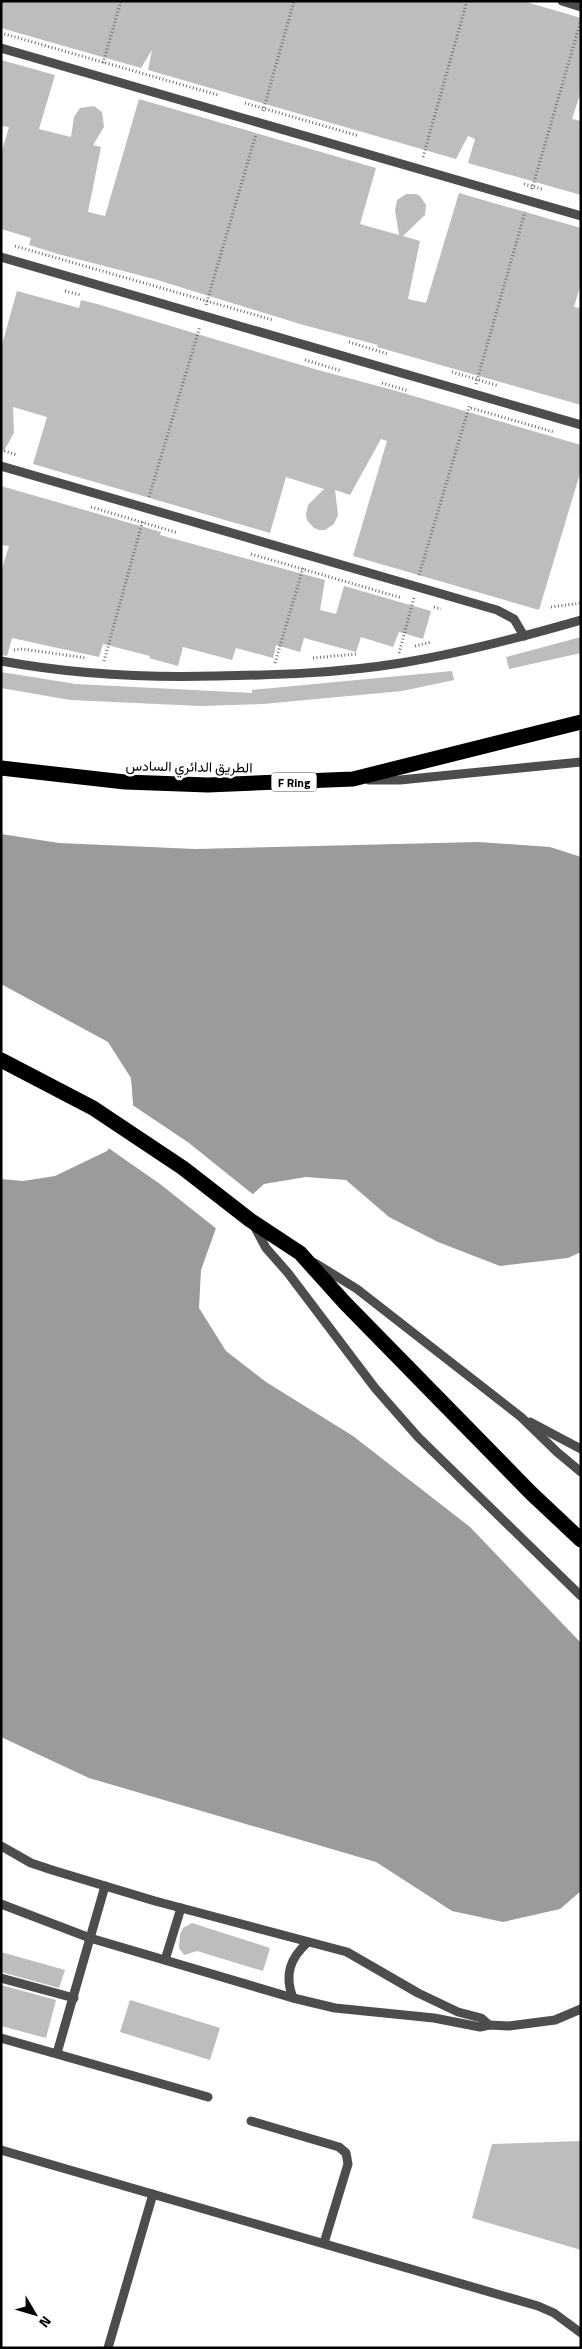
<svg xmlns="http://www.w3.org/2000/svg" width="582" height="2349" viewBox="0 0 582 2349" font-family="'Titillium Web',Vazirmatn,sans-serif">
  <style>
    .water { fill: #9b9b9b }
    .pier { fill: #fff }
    .building { fill: #bdbdbd }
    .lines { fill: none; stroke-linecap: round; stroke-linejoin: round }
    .path { stroke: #6f6f6f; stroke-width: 3; stroke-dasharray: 1 2.5; stroke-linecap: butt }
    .minor { stroke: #4d4d4d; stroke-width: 9 }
    .highway { stroke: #000; stroke-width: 15 }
    .labels { text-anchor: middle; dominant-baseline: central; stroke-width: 5; stroke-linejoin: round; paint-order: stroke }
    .shield { fill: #fff; stroke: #4c4c4c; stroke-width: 1 }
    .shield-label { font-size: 12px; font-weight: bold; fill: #000 }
    .street-label { font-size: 14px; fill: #000; stroke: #fff }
  </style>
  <rect width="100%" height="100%" fill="#fff"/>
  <path class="water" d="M1,834L59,843L195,849L478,842L550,847L581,857V1252L568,1258L500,1266L438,1242L389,1217L346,1180L306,1177L264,1184L216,1228L201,1270L199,1308L226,1351L266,1382L353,1436L470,1527L581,1643V1891L560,1909L503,1922L452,1911L376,1862L89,1778L1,1737V1179L23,1181L55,1176L107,1151L134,1116L131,1078L108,1042L1,984Z"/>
  <path class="pier" d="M131,1104L189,1143L255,1196L218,1230L160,1184L107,1147L132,1116Z"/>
  <g class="building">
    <path d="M1,1H523L581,18V91L572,119L581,121V195L468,163L475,139L468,136L456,159L148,70L152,50L141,68L1,28Z"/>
    <path d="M1,60L55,75L39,129L71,137L74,117L80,108L94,106L102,112L104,127L93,145L101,147L88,212L105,216L139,99L376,168L360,224L399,235L395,210L397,200L406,194H416L420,196L426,205L425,215L403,236L420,241L408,299L426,303L459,193L581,228V283L574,307L581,308V405L377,347L378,345L300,324L154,279L58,254L29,245L31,238L1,229V154L9,127L1,126Z"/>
    <path d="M17,291L79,308L81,300L97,304L318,370L393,390L581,445V470L539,610L353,556L387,441L381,439L350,495L335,490L338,515L334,524L325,530H319L314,528L307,520L306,515L308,505L324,489L286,477L270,533L33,464L47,417L13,407L14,433L1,456V348Z"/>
    <path d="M1,486L161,532L160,535L325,580L320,610L336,614L344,586L431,611L423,639L399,632L393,647L361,637L356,652L304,638L300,652L276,645L273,658L236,648L232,660L183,647L178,666L149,658L150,656L103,644L99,657L12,638L7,656L1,655V571L9,546L1,545Z"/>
    <path d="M581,637V653L509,669L506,657Z"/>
    <path d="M452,671L454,680L402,691L263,704L200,706L70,700L1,688V672L76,684L252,693V690Z"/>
    <path d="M192,1923L270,1948L263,1971L197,1951L184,1955L179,1948L180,1934L183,1928Z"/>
    <path d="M1,1952L65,1970L59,1988L1,1972Z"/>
    <path d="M1,1985L56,2000L46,2038L1,2026Z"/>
    <path d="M130,2000L220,2028L210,2060L120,2032Z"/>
    <path d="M581,2141V2250L472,2218L492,2144Z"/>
  </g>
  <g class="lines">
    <g class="path">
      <path d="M1,33L218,95"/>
      <path d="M103,63L121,1"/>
      <path d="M245,103L359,136"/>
      <path d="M263,111L294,1"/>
      <path d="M423,157L467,1"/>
      <path d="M524,184L542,189"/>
      <path d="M532,189L581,20"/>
      <path d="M15,246L273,320"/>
      <path d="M65,291L81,295"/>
      <path d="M206,305L256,134"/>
      <path d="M349,342L388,354"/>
      <path d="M305,360L342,371"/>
      <path d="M452,372L499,386"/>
      <path d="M382,383L409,391"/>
      <path d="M476,384L525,212"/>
      <path d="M471,408L554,432"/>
      <path d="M1,450L17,455"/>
      <path d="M149,497L200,326"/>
      <path d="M91,507L178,533"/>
      <path d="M251,554L402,598"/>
      <path d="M419,575L470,404"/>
      <path d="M434,607L441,609"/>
      <path d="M551,607L581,603"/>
      <path d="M415,646L432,642"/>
      <path d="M14,650L22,649L87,658"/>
      <path d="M399,653L414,598"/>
      <path d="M313,658L357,654"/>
      <path d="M104,661L143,520"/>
      <path d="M275,663L303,568"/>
    </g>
    <g class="minor">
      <path d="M562,1L581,7"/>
      <path d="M1,48L581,216"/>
      <path d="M1,257L581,425"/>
      <path d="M1,466L497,610L514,619L524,636"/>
      <path d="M1,661C72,674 144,678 216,676C278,675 339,673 401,663C461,653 522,637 581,620"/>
      <path d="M369,780H400L581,762"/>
      <path d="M253,1224L266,1248L288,1273L375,1388L418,1437L581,1596"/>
      <path d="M315,1263L357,1289L521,1417L557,1452L581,1472"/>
      <path d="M530,1422L581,1449"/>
      <path d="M1,1846L31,1863L52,1870L155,1901L347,1952L418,1993L458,2012L481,2018L489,2025"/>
      <path d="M1,1904L90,1938L293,1998L335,2008L434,2018L480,2027L489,2025L509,2026L555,2020L581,2009"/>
      <path d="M165,1960L181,1908"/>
      <path d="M1,1978L74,1998"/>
      <path d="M293,1998C284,1975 290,1958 308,1942"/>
      <path d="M1,2038L208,2097"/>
      <path d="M57,2053L105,1886"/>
      <path d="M251,2121L339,2147L346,2153L348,2164L324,2243"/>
      <path d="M1,2150L538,2306L554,2313L581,2333"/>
      <path d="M108,2348L153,2194"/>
    </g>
    <g class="highway">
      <path d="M1,768L125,782L208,785L353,779L581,722"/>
      <path d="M1,1060L93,1108L183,1168L250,1220L300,1253L345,1303L531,1493L581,1540"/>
    </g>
  </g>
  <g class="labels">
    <rect class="shield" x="271.5" y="772.5" width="45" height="19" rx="4"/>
    <g class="shield-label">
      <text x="294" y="782">F Ring</text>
    </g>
    <g class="street-label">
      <text transform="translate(189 766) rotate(1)">الطريق الدائري السادس</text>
    </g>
  </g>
  <rect width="582" height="2349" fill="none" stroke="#000000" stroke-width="5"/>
  <g transform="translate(35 2314) rotate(128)" stroke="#ffffff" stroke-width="4" paint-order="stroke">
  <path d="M0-4L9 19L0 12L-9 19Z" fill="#000000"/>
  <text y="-8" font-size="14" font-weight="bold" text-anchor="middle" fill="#000000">N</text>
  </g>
</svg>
